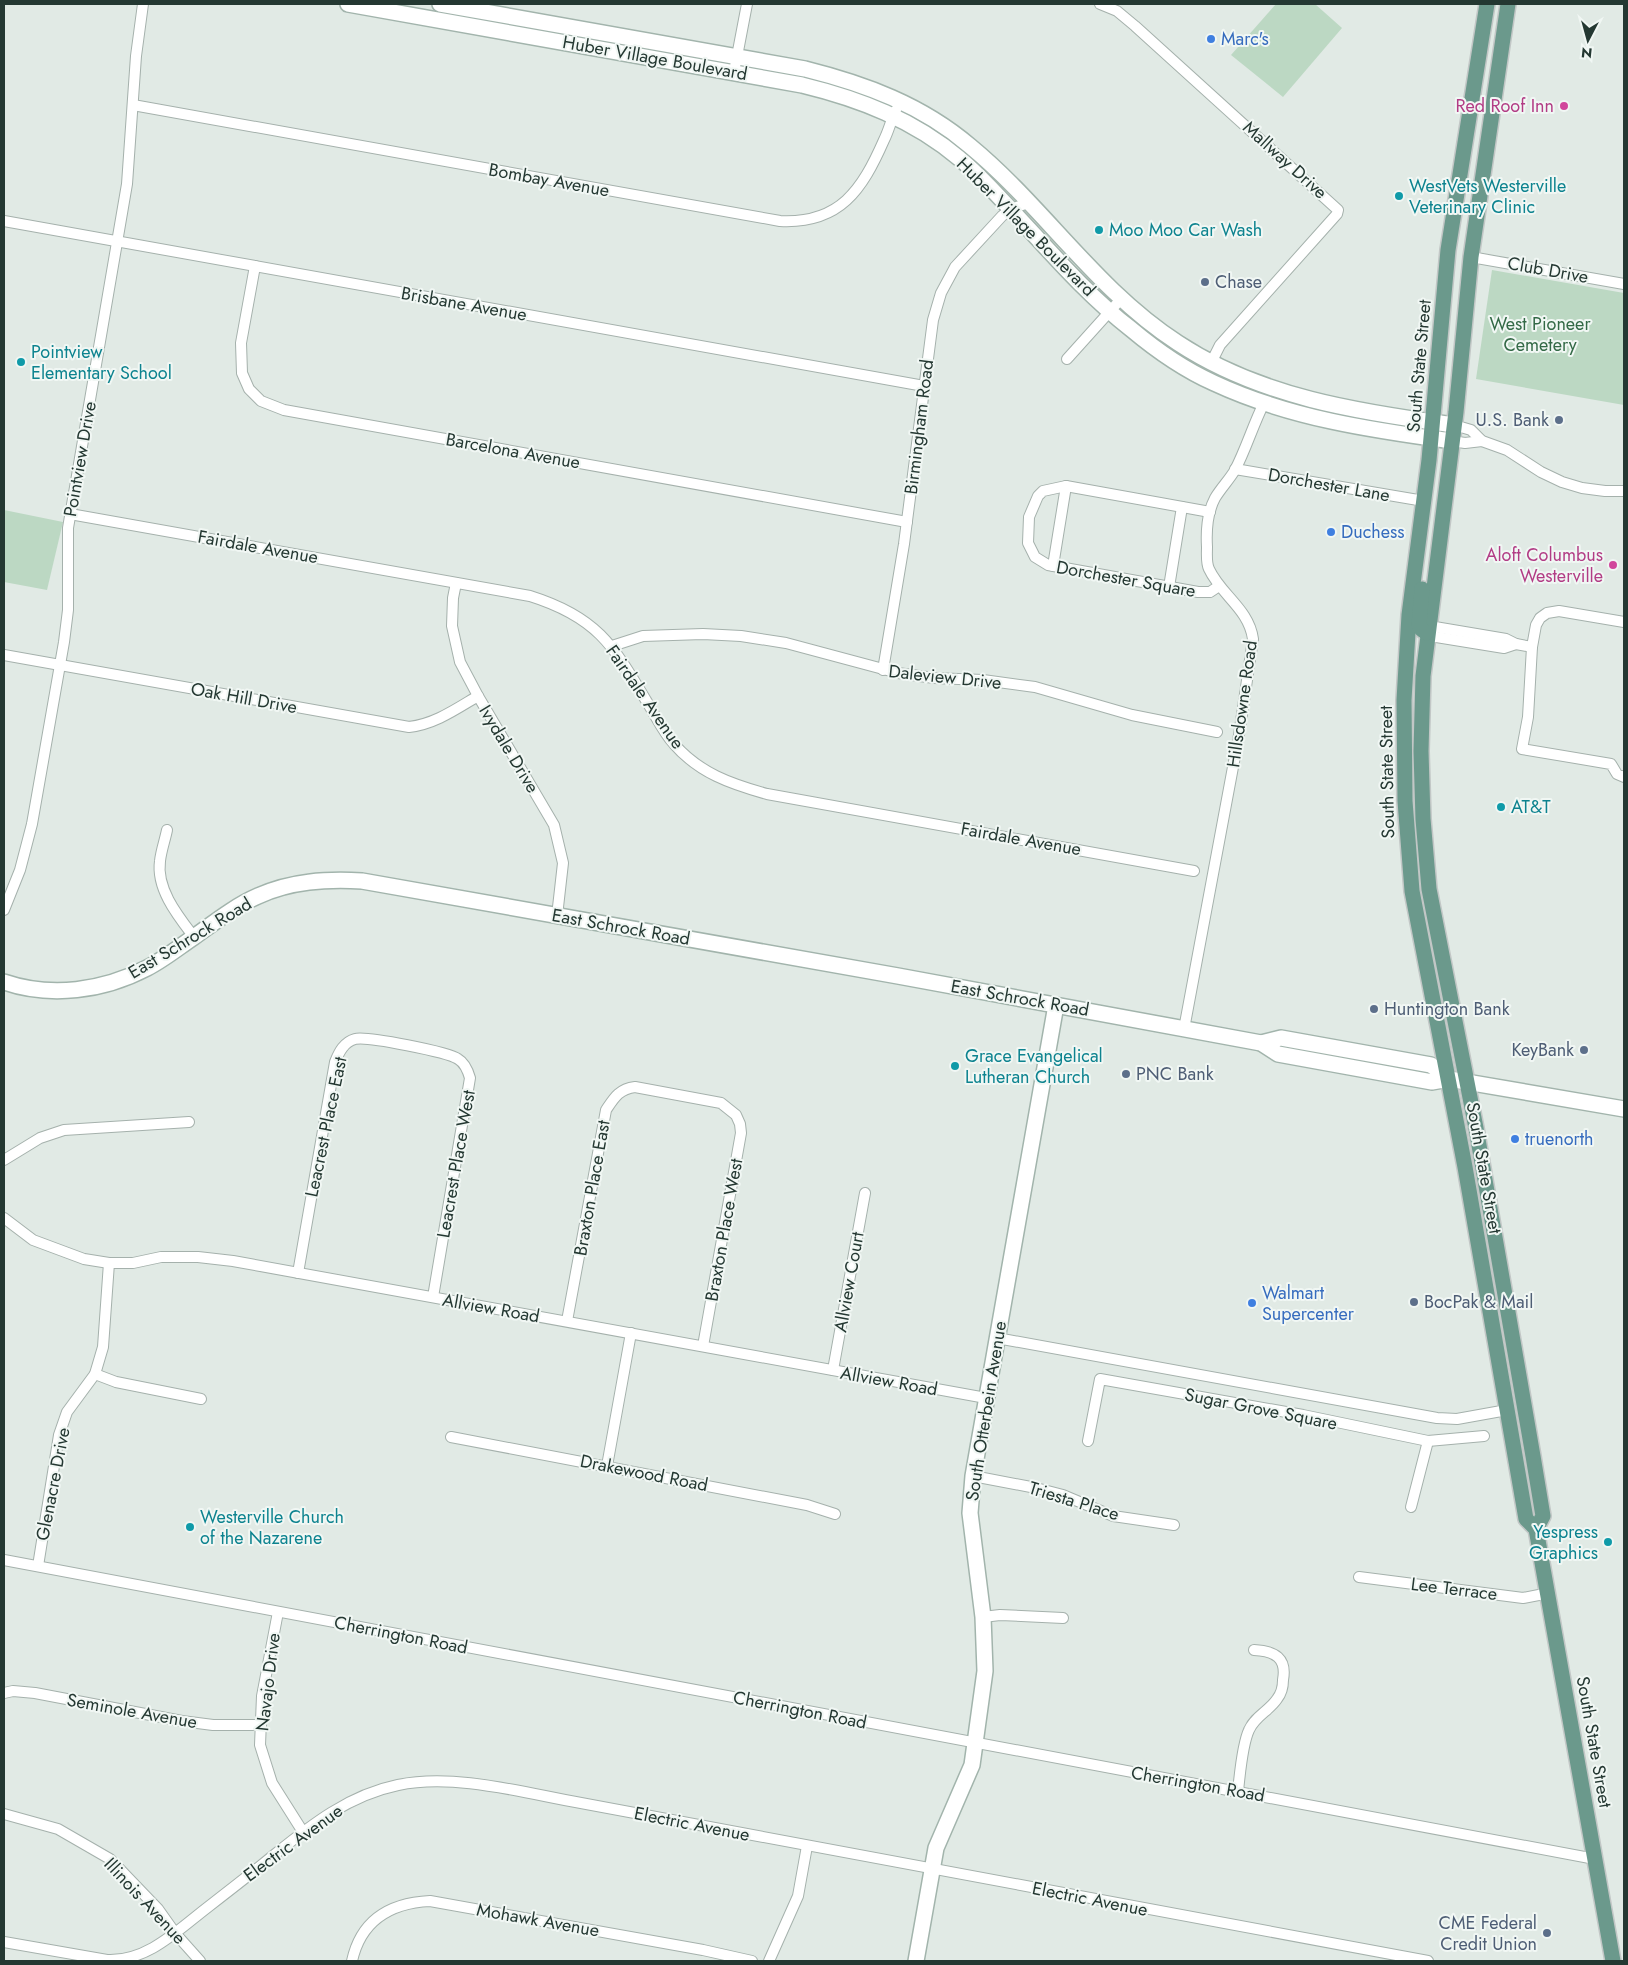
<svg xmlns="http://www.w3.org/2000/svg" width="1628" height="1965" viewBox="0 0 1628 1965" font-family="Jost,sans-serif">
  <style>
    .green { fill: #bcd8c3 }
    .lines { fill: none; stroke-linecap: round; stroke-linejoin: round }
    .street-casing { stroke: #a5b1ac; stroke-width: 12 }
    .secondary-casing { stroke: #a2b4ac; stroke-width: 18 }
    .primary-casing { stroke: #c2c7c6; stroke-width: 18 }
    .street { stroke: #fff; stroke-width: 10 }
    .secondary { stroke: #fff; stroke-width: 15 }
    .primary { stroke: #6b998c; stroke-width: 15 }
    .shop-dot { fill: #3f7fe0; stroke: #f1f7f4; stroke-width: 2 }
    .hotel-dot { fill: #d1479c; stroke: #f1f7f4; stroke-width: 2 }
    .culture-dot { fill: #0f9aa8; stroke: #f1f7f4; stroke-width: 2 }
    .service-dot { fill: #5c6f8a; stroke: #f1f7f4; stroke-width: 2 }
    .labels { text-anchor: middle; dominant-baseline: central; stroke-width: 4; stroke-linejoin: round; paint-order: stroke }
    .shop-label { font-size: 18px; fill: #366cbe; stroke: #f1f7f4; text-anchor: start }
    .street-label { font-size: 18px; fill: #243832; stroke: #f1f7f4 }
    .hotel-label { font-size: 18px; fill: #b23c85; stroke: #f1f7f4; text-anchor: end }
    .culture-label { font-size: 18px; fill: #0d838f; stroke: #f1f7f4; text-anchor: start }
    .service-label { font-size: 18px; fill: #4e5e75; stroke: #f1f7f4; text-anchor: start }
    .park-label { font-size: 18px; fill: #336946; stroke: #f1f7f4 }
  </style>
  <rect width="100%" height="100%" fill="#e1eae5"/>
  <g class="green">
    <path d="M1276,4H1315L1342,28L1283,97L1231,55Z"/>
    <path d="M1492,270L1624,293V405L1476,379Z"/>
    <path d="M4,510L63,522L47,590L4,582Z"/>
  </g>
  <g class="lines">
    <g class="street-casing">
      <g id="street">
        <path d="M1100,4L1117,11L1135,26L1338,210L1337,214L1220,345L1211,363"/>
        <path d="M734,72L747,4"/>
        <path d="M133,105L780,221C840,224 862,190 884,140C889,130 891,120 896,110"/>
        <path d="M4,221L924,386"/>
        <path d="M1471,257L1624,284"/>
        <path d="M255,266L241,343L242,373L249,389L261,401L284,410L907,522"/>
        <path d="M1067,359L1121,299"/>
        <path d="M1454,425L1471,430L1482,441L1507,450L1541,472L1562,482L1582,488L1605,491H1624"/>
        <path d="M1452,441L1465,443L1482,441"/>
        <path d="M1235,469L1424,501"/>
        <path d="M1210,512L1066,486L1043,491L1038,496L1029,517L1028,543L1035,557L1048,565L1198,592H1210L1219,586"/>
        <path d="M70,514L530,596C597,617 613,645 647,702C656,716 663,732 674,744C699,773 731,784 767,794L1194,871"/>
        <path d="M1053,566L1066,486"/>
        <path d="M456,583L453,598L452,626L460,662L478,696L554,825L563,863L557,916"/>
        <path d="M1169,587L1182,507"/>
        <path d="M1624,622L1559,611L1547,613L1540,618L1536,625L1532,647L1528,717L1522,749L1611,764L1617,774L1624,777"/>
        <path d="M1423,625L1506,639L1516,644L1532,647"/>
        <path d="M1424,635L1504,648L1516,644"/>
        <path d="M612,646L643,636L703,634L741,636L786,643L898,673L934,678L983,680L1035,687L1132,715L1217,732"/>
        <path d="M4,655L409,727C435,724 456,709 478,696"/>
        <path d="M883,670L904,544L933,320L941,293L955,267L1002,216L1011,209L1028,203"/>
        <path d="M167,830C165,840 161,851 160,861C156,889 178,916 194,937"/>
        <path d="M4,910L20,870L32,824L64,642L68,610V528L127,184L136,56L143,4"/>
        <path d="M1184,1029L1239,735L1253,639C1249,609 1221,595 1209,569C1206,563 1207,554 1207,547C1206,530 1207,513 1215,498C1221,488 1229,480 1235,470C1246,449 1253,425 1264,403"/>
        <path d="M4,1160L40,1138L64,1130L189,1122"/>
        <path d="M4,1218L33,1240L84,1259L109,1263H133L161,1257H198L233,1261L986,1398"/>
        <path d="M298,1273L335,1062C339,1052 344,1042 355,1039C367,1036 448,1052 458,1059C465,1063 468,1071 470,1078L433,1297"/>
        <path d="M567,1321L606,1110C614,1098 619,1089 635,1087L721,1103L736,1115L740,1124L741,1133L703,1346"/>
        <path d="M997,1338L1437,1418L1457,1419L1507,1410"/>
        <path d="M833,1370L865,1193"/>
        <path d="M95,1374L116,1382L201,1399"/>
        <path d="M451,1437L807,1505L835,1514"/>
        <path d="M1088,1441L1100,1379L1303,1415L1428,1441L1484,1436"/>
        <path d="M607,1466L631,1333"/>
        <path d="M973,1476L1036,1488L1063,1495L1113,1516L1174,1525"/>
        <path d="M1411,1507L1428,1441"/>
        <path d="M4,1560L1595,1859"/>
        <path d="M38,1566L59,1435L67,1412L95,1374L103,1347L109,1263"/>
        <path d="M1359,1577L1523,1598L1549,1593"/>
        <path d="M278,1612L262,1696L260,1745L272,1783L303,1832"/>
        <path d="M983,1617L1000,1615L1063,1618"/>
        <path d="M4,1693L13,1691L35,1693L182,1721L213,1725H261"/>
        <path d="M1238,1791C1240,1774 1242,1745 1249,1730C1255,1716 1269,1711 1277,1699C1281,1694 1283,1687 1283,1680C1287,1658 1275,1651 1254,1650"/>
        <path d="M4,1814L58,1829L110,1859L158,1909L175,1933L200,1961"/>
        <path d="M4,1942L107,1960C147,1962 178,1930 208,1907C230,1890 252,1873 274,1855C311,1825 349,1795 398,1785C455,1773 524,1793 581,1803L1428,1961"/>
        <path d="M352,1961C361,1920 390,1903 430,1901L703,1950L752,1961"/>
        <path d="M769,1961L798,1896L807,1846"/>
      </g>
    </g>
    <g class="secondary-casing">
      <g id="secondary">
        <path d="M348,4L802,85C860,99 914,120 960,159C975,171 988,185 1001,199C1043,243 1083,292 1131,329C1156,350 1185,370 1214,383C1289,418 1371,430 1452,441"/>
        <path d="M440,4L805,69C865,84 922,105 970,146C1044,207 1096,290 1178,343C1260,397 1358,412 1454,425"/>
        <path d="M4,982C51,998 103,991 147,968C163,960 179,947 194,937C215,922 235,906 258,896C291,881 326,879 362,881L898,976L1261,1043L1278,1054L1432,1082L1449,1079L1624,1109"/>
        <path d="M1261,1043L1281,1038L1431,1065L1449,1079"/>
        <path d="M916,1961L936,1848L972,1765L985,1671L983,1617L970,1513L973,1476L1056,1005"/>
      </g>
    </g>
    <g class="primary-casing">
      <g id="primary">
        <path d="M1487,4L1448,250L1429,460L1409,615L1404,700L1405,801L1412,891L1465,1167L1526,1519L1536,1529L1613,1961"/>
        <path d="M1508,4L1471,257L1456,412L1423,676L1421,751L1423,819L1429,889L1476,1128L1533,1456L1543,1516L1536,1529"/>
        <path d="M1422,589L1419,625L1421,629L1426,633"/>
      </g>
    </g>
    <use href="#street" class="street"/>
    <use href="#secondary" class="secondary"/>
    <use href="#primary" class="primary"/>
  </g>
  <g class="shop-dot">
    <circle cx="1211" cy="39" r="5"/>
    <circle cx="1331" cy="532" r="5"/>
    <circle cx="1515" cy="1139" r="5"/>
    <circle cx="1252" cy="1303" r="5"/>
  </g>
  <g class="hotel-dot">
    <circle cx="1564" cy="106" r="5"/>
    <circle cx="1613" cy="565" r="5"/>
  </g>
  <g class="culture-dot">
    <circle cx="1399" cy="196" r="5"/>
    <circle cx="1099" cy="230" r="5"/>
    <circle cx="21" cy="362" r="5"/>
    <circle cx="1501" cy="807" r="5"/>
    <circle cx="955" cy="1066" r="5"/>
    <circle cx="190" cy="1527" r="5"/>
    <circle cx="1608" cy="1542" r="5"/>
  </g>
  <g class="service-dot">
    <circle cx="1205" cy="282" r="5"/>
    <circle cx="1559" cy="420" r="5"/>
    <circle cx="1374" cy="1009" r="5"/>
    <circle cx="1584" cy="1050" r="5"/>
    <circle cx="1126" cy="1074" r="5"/>
    <circle cx="1414" cy="1302" r="5"/>
    <circle cx="1547" cy="1933" r="5"/>
  </g>
  <g class="labels">
    <g class="shop-label">
      <text x="1221" y="39">Marc's</text>
      <text x="1341" y="532">Duchess</text>
      <text x="1525" y="1139">truenorth</text>
      <text x="1262" y="1293">Walmart<tspan x="1262" dy="21">Supercenter</tspan></text>
    </g>
    <g class="street-label">
      <text transform="translate(655 58) rotate(10)">Huber Village Boulevard</text>
      <text transform="translate(1285 160) rotate(42)">Mallway Drive</text>
      <text transform="translate(549 180) rotate(10)">Bombay Avenue</text>
      <text transform="translate(1026 227) rotate(45)">Huber Village Boulevard</text>
      <text transform="translate(1548 270) rotate(10)">Club Drive</text>
      <text transform="translate(464 304) rotate(10)">Brisbane Avenue</text>
      <text transform="translate(1419 366) rotate(-85)">South State Street</text>
      <text transform="translate(919 427) rotate(-83)">Birmingham Road</text>
      <text transform="translate(513 451) rotate(10)">Barcelona Avenue</text>
      <text transform="translate(80 459) rotate(-80)">Pointview Drive</text>
      <text transform="translate(1329 485) rotate(10)">Dorchester Lane</text>
      <text transform="translate(258 547) rotate(10)">Fairdale Avenue</text>
      <text transform="translate(1126 579) rotate(10)">Dorchester Square</text>
      <text transform="translate(945 677) rotate(6)">Daleview Drive</text>
      <text transform="translate(645 697) rotate(55)">Fairdale Avenue</text>
      <text transform="translate(244 698) rotate(10)">Oak Hill Drive</text>
      <text transform="translate(1242 704) rotate(-82)">Hillsdowne Road</text>
      <text transform="translate(509 749) rotate(59)">Ivydale Drive</text>
      <text transform="translate(1387 772) rotate(-91)">South State Street</text>
      <text transform="translate(1021 839) rotate(10)">Fairdale Avenue</text>
      <text transform="translate(621 927) rotate(10)">East Schrock Road</text>
      <text transform="translate(190 938) rotate(-31)">East Schrock Road</text>
      <text transform="translate(1020 998) rotate(10)">East Schrock Road</text>
      <text transform="translate(326 1127) rotate(-78)">Leacrest Place East</text>
      <text transform="translate(456 1164) rotate(-80)">Leacrest Place West</text>
      <text transform="translate(1484 1168) rotate(80)">South State Street</text>
      <text transform="translate(592 1188) rotate(-80)">Braxton Place East</text>
      <text transform="translate(724 1230) rotate(-80)">Braxton Place West</text>
      <text transform="translate(849 1282) rotate(-80)">Allview Court</text>
      <text transform="translate(491 1308) rotate(10)">Allview Road</text>
      <text transform="translate(889 1381) rotate(10)">Allview Road</text>
      <text transform="translate(1261 1409) rotate(11)">Sugar Grove Square</text>
      <text transform="translate(986 1411) rotate(-81)">South Otterbein Avenue</text>
      <text transform="translate(644 1473) rotate(11)">Drakewood Road</text>
      <text transform="translate(53 1484) rotate(-79)">Glenacre Drive</text>
      <text transform="translate(1074 1501) rotate(17)">Triesta Place</text>
      <text transform="translate(1454 1589) rotate(7)">Lee Terrace</text>
      <text transform="translate(401 1635) rotate(11)">Cherrington Road</text>
      <text transform="translate(268 1682) rotate(-83)">Navajo Drive</text>
      <text transform="translate(800 1710) rotate(11)">Cherrington Road</text>
      <text transform="translate(132 1711) rotate(10)">Seminole Avenue</text>
      <text transform="translate(1594 1742) rotate(80)">South State Street</text>
      <text transform="translate(1198 1784) rotate(10)">Cherrington Road</text>
      <text transform="translate(692 1824) rotate(11)">Electric Avenue</text>
      <text transform="translate(293 1843) rotate(-36)">Electric Avenue</text>
      <text transform="translate(1090 1899) rotate(11)">Electric Avenue</text>
      <text transform="translate(145 1901) rotate(47)">Illinois Avenue</text>
      <text transform="translate(538 1920) rotate(10)">Mohawk Avenue</text>
    </g>
    <g class="hotel-label">
      <text x="1554" y="106">Red Roof Inn</text>
      <text x="1603" y="555">Aloft Columbus<tspan x="1603" dy="21">Westerville</tspan></text>
    </g>
    <g class="culture-label">
      <text x="1409" y="186">WestVets Westerville<tspan x="1409" dy="21">Veterinary Clinic</tspan></text>
      <text x="1109" y="230">Moo Moo Car Wash</text>
      <text x="31" y="352">Pointview<tspan x="31" dy="21">Elementary School</tspan></text>
      <text x="1511" y="807">AT&amp;T</text>
      <text x="965" y="1056">Grace Evangelical<tspan x="965" dy="21">Lutheran Church</tspan></text>
      <text x="200" y="1517">Westerville Church<tspan x="200" dy="21">of the Nazarene</tspan></text>
      <text x="1598" y="1532" text-anchor="end">Yespress<tspan x="1598" dy="21">Graphics</tspan></text>
    </g>
    <g class="service-label">
      <text x="1215" y="282">Chase</text>
      <text x="1549" y="420" text-anchor="end">U.S. Bank</text>
      <text x="1384" y="1009">Huntington Bank</text>
      <text x="1574" y="1050" text-anchor="end">KeyBank</text>
      <text x="1136" y="1074">PNC Bank</text>
      <text x="1424" y="1302">BocPak &amp; Mail</text>
      <text x="1537" y="1923" text-anchor="end">CME Federal<tspan x="1537" dy="21">Credit Union</tspan></text>
    </g>
    <g class="park-label">
      <text x="1540" y="324">West Pioneer<tspan x="1540" dy="21">Cemetery</tspan></text>
    </g>
  </g>
  <rect width="1628" height="1965" fill="none" stroke="#243832" stroke-width="10"/>
  <g transform="translate(1588 40) rotate(186)" stroke="#f1f7f4" stroke-width="4" paint-order="stroke">
  <path d="M0-4L9 19L0 12L-9 19Z" fill="#243832"/>
  <text y="-8" font-size="14" font-weight="bold" text-anchor="middle" fill="#243832">N</text>
  </g>
</svg>
